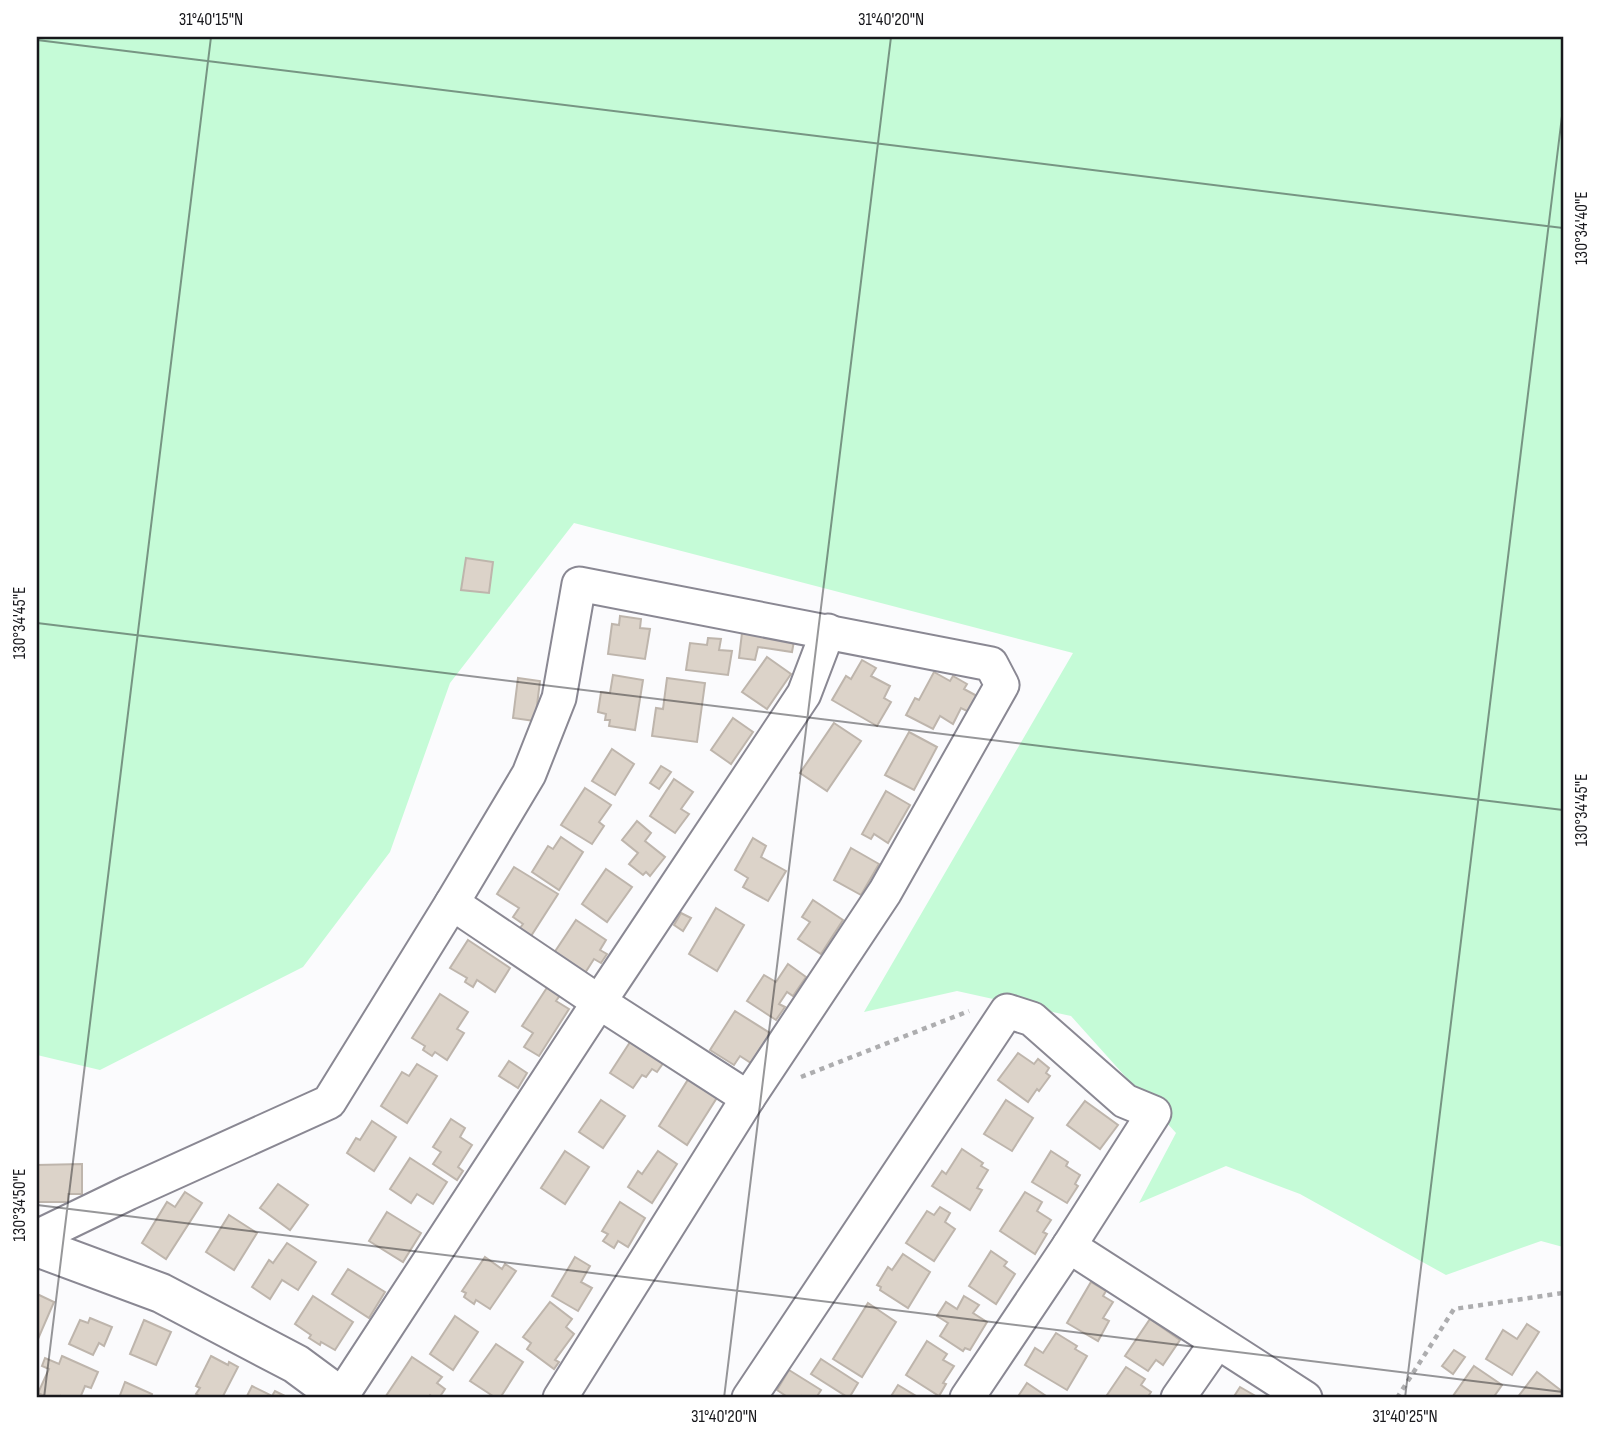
<svg xmlns="http://www.w3.org/2000/svg" width="1600" height="1435" viewBox="0 0 1600 1435" font-family="'Sofia Sans Condensed',sans-serif">
  <style>
    .green { fill: #c5fbd7 }
    .building { fill: #dcd3c9; stroke: #beb5ac; stroke-width: 2 }
    .lines { fill: none; stroke-linecap: round; stroke-linejoin: round }
    .street-casing { stroke: #8a8893; stroke-width: 37 }
    .secondary-casing { stroke: #8a8893; stroke-width: 42 }
    .path { stroke: #adadaf; stroke-width: 4.5; stroke-dasharray: 5 5; stroke-linecap: butt }
    .street { stroke: #fff; stroke-width: 33 }
    .secondary { stroke: #fff; stroke-width: 38 }
    .ticks { fill: none; stroke: #18181c; stroke-width: 2; stroke-opacity: 0.45 }
    .neatline { fill: none; stroke: #18181c; stroke-width: 2.5 }
    .ticks-label { font-size: 18px; text-anchor: middle; fill: #18181c }
  </style>
  <rect width="100%" height="100%" fill="#fbfbfd"/>
  <path class="green" d="M37,37H1563V1247L1541,1241L1446,1275L1300,1194L1226,1166L1139,1203L1176,1133L1071,1016L957,991L864,1012L1073,653L574,523L450,683L390,852L303,967L100,1070L37,1055Z"/>
  <g class="building">
    <path d="M466,558L493,562L489,593L461,590Z"/>
    <path d="M620,616L641,619L640,628L650,629L645,659L608,654L612,624L619,625Z"/>
    <path d="M742,633L794,641L792,652L758,647L755,660L739,658Z"/>
    <path d="M708,638L721,639L719,650L732,651L728,675L686,670L690,643L707,645Z"/>
    <path d="M767,657L791,674L767,709L742,692Z"/>
    <path d="M862,660L876,668L871,676L890,686L884,698L891,702L877,726L832,700L846,676L851,679Z"/>
    <path d="M934,672L950,681L953,676L967,684L964,689L977,696L969,712L961,708L953,724L940,716L933,729L906,715L915,698L919,700Z"/>
    <path d="M613,675L643,680L635,730L609,726L610,720H605L606,714L598,712L601,692L610,693Z"/>
    <path d="M518,678L540,681L535,721L513,718Z"/>
    <path d="M667,678L705,683L697,742L652,736L656,708L663,709Z"/>
    <path d="M733,718L753,732L731,764L711,750Z"/>
    <path d="M834,723L861,741L827,791L800,773Z"/>
    <path d="M909,732L937,747L914,790L885,775Z"/>
    <path d="M612,749L634,764L615,795L592,781Z"/>
    <path d="M661,766L671,772L659,789L650,783Z"/>
    <path d="M674,779L693,792L681,809L689,814L675,833L650,816Z"/>
    <path d="M585,788L611,805L599,822L604,826L592,844L561,825Z"/>
    <path d="M886,791L910,805L888,843L874,834L871,839L862,834Z"/>
    <path d="M637,821L651,833L645,841L665,857L650,876L646,872L643,875L629,864L638,853L622,840Z"/>
    <path d="M561,837L583,852L559,890L532,872L548,846L553,849Z"/>
    <path d="M753,838L766,846L761,857L786,871L768,901L743,887L748,878L735,870Z"/>
    <path d="M851,848L879,864L861,895L834,880Z"/>
    <path d="M514,867L558,894L531,936L520,928L523,924L513,917L519,908L497,894Z"/>
    <path d="M606,869L632,887L607,922L582,904Z"/>
    <path d="M813,900L843,920L821,954L798,939L810,922L802,917Z"/>
    <path d="M716,908L744,925L717,971L689,954Z"/>
    <path d="M681,913L691,918L683,931L674,925Z"/>
    <path d="M576,920L606,940L600,950L607,954L601,963L594,959L585,973L554,953Z"/>
    <path d="M468,940L510,968L495,992L477,980L473,987L465,982L467,978L450,968Z"/>
    <path d="M788,964L806,977L793,996L787,992L779,1004L785,1007L776,1020L747,1001L764,975L776,982Z"/>
    <path d="M548,986L561,994L556,1001L569,1009L539,1056L524,1047L533,1033L522,1026Z"/>
    <path d="M440,994L468,1012L457,1029L464,1033L447,1060L435,1052L432,1056L423,1050L425,1046L412,1038Z"/>
    <path d="M735,1011L770,1033L751,1063L740,1056L734,1065L710,1050Z"/>
    <path d="M632,1039L666,1059L657,1072L652,1069L646,1077L642,1075L633,1088L610,1073Z"/>
    <path d="M1018,1053L1034,1064L1038,1059L1049,1068L1046,1073L1050,1076L1039,1091L1037,1089L1028,1102L998,1080Z"/>
    <path d="M509,1061L527,1073L518,1088L499,1076Z"/>
    <path d="M417,1064L437,1076L407,1123L381,1106L402,1072L409,1076Z"/>
    <path d="M689,1078L718,1096L687,1145L659,1126Z"/>
    <path d="M601,1100L625,1116L603,1148L579,1132Z"/>
    <path d="M1006,1100L1033,1118L1012,1151L984,1134Z"/>
    <path d="M1085,1101L1118,1125L1100,1149L1067,1125Z"/>
    <path d="M451,1119L465,1128L460,1137L472,1145L458,1167L463,1171L457,1180L433,1164L441,1152L433,1147Z"/>
    <path d="M372,1121L396,1137L374,1171L347,1153L356,1138L360,1140Z"/>
    <path d="M962,1149L983,1163L981,1166L988,1170L977,1188L982,1190L970,1210L932,1186L942,1171L946,1174Z"/>
    <path d="M565,1151L589,1167L565,1204L541,1188Z"/>
    <path d="M658,1151L677,1164L652,1203L628,1187L638,1171L642,1174Z"/>
    <path d="M1051,1151L1068,1162L1066,1166L1080,1175L1075,1184L1078,1186L1067,1203L1032,1182Z"/>
    <path d="M410,1158L447,1182L433,1204L417,1194L411,1203L390,1189Z"/>
    <path d="M82,1164V1194H68V1202H37V1165Z"/>
    <path d="M278,1184L308,1205L290,1230L260,1208Z"/>
    <path d="M185,1192L202,1203L166,1259L142,1243L167,1202L175,1207Z"/>
    <path d="M1025,1192L1042,1202L1037,1211L1051,1220L1043,1232L1047,1234L1035,1254L1000,1231Z"/>
    <path d="M620,1202L645,1218L628,1247L618,1241L614,1248L603,1241L608,1234L602,1231Z"/>
    <path d="M940,1207L950,1213L945,1222L955,1229L934,1261L906,1243L927,1211L934,1215Z"/>
    <path d="M387,1212L421,1233L403,1262L369,1241Z"/>
    <path d="M229,1215L257,1233L234,1270L206,1252Z"/>
    <path d="M287,1243L316,1262L298,1290L282,1280L270,1299L252,1287L269,1260L273,1263Z"/>
    <path d="M991,1251L1007,1262L1004,1266L1015,1274L996,1304L969,1286Z"/>
    <path d="M903,1254L930,1272L908,1308L880,1290L881,1287L877,1285L888,1267L892,1270Z"/>
    <path d="M485,1257L502,1269L505,1264L516,1271L490,1309L476,1300L474,1304L464,1297L466,1293L462,1291Z"/>
    <path d="M575,1257L590,1266L581,1282L592,1288L578,1311L552,1296Z"/>
    <path d="M348,1269L385,1292L369,1318L332,1294Z"/>
    <path d="M1091,1282L1106,1291L1103,1296L1113,1302L1103,1318L1109,1321L1098,1341L1067,1323Z"/>
    <path d="M37,1294L54,1302L38,1339H37Z"/>
    <path d="M313,1296L353,1322L335,1350L321,1342L320,1345L309,1338L311,1335L295,1324Z"/>
    <path d="M964,1296L979,1305L973,1313L987,1322L970,1350L965,1348L963,1351L940,1336L948,1323L937,1316L946,1302L957,1309Z"/>
    <path d="M550,1302L572,1319L566,1327L574,1334L555,1360L559,1362L554,1369L527,1349L531,1343L523,1337Z"/>
    <path d="M868,1303L896,1322L862,1377L833,1359Z"/>
    <path d="M455,1316L478,1332L453,1370L430,1354Z"/>
    <path d="M90,1318L112,1327L104,1346L99,1343L93,1355L69,1344L80,1320L88,1323Z"/>
    <path d="M1150,1319L1180,1340L1163,1365L1156,1360L1148,1371L1125,1356Z"/>
    <path d="M144,1320L171,1332L156,1365L130,1354Z"/>
    <path d="M1527,1324L1539,1332L1512,1375L1486,1359L1503,1330L1517,1339Z"/>
    <path d="M1056,1333L1077,1346L1075,1349L1087,1356L1067,1390L1025,1365L1035,1348L1043,1353Z"/>
    <path d="M927,1341L947,1354L943,1360L954,1366L943,1383L946,1384L939,1396L906,1375Z"/>
    <path d="M496,1344L523,1362L500,1398H496L470,1381Z"/>
    <path d="M1454,1350L1465,1357L1453,1374L1442,1366Z"/>
    <path d="M62,1356L98,1372L91,1388L85,1386L80,1398H66L61,1396V1398H49L38,1393L49,1369L42,1366L45,1358L59,1364Z"/>
    <path d="M211,1356L228,1365L229,1362L238,1367L222,1398H203L196,1394L200,1388L196,1386Z"/>
    <path d="M412,1357L442,1377L437,1383L445,1389L439,1398H434L430,1395L427,1398H389L386,1396Z"/>
    <path d="M821,1359L858,1383L849,1398L811,1374Z"/>
    <path d="M1474,1366L1502,1385L1493,1398H1456L1453,1396Z"/>
    <path d="M1126,1367L1145,1379L1141,1385L1151,1392L1147,1398H1105Z"/>
    <path d="M789,1370L821,1390L816,1398H806L802,1396L801,1398H789L777,1390Z"/>
    <path d="M1537,1372L1563,1392V1398H1517Z"/>
    <path d="M125,1382L152,1394L151,1398H119Z"/>
    <path d="M1027,1383L1049,1398H1017Z"/>
    <path d="M898,1385L916,1396L914,1398H890Z"/>
    <path d="M252,1386L272,1396L275,1391L289,1398H246Z"/>
    <path d="M1240,1387L1259,1398H1233Z"/>
  </g>
  <g class="lines">
    <g class="street-casing">
      <g id="street">
        <path d="M452,903L599,1002L748,1098"/>
        <path d="M37,1237L128,1193L329,1102L452,903L529,774L559,698L579,584L991,664L1002,685L885,892L748,1098L560,1398"/>
        <path d="M1069,1246L1305,1398"/>
        <path d="M340,1398L599,1002L804,694L828,631"/>
        <path d="M749,1398L1007,1011L1032,1019L1125,1101L1154,1113L1069,1246L967,1398"/>
        <path d="M1178,1398L1217,1342"/>
      </g>
    </g>
    <g class="secondary-casing">
      <path id="secondary" d="M37,1247L161,1293L296,1364L342,1398"/>
    </g>
    <g class="path">
      <path d="M801,1077L969,1011"/>
      <path d="M1397,1398L1454,1309L1563,1293"/>
    </g>
    <use href="#street" class="street"/>
    <use href="#secondary" class="secondary"/>
  </g>
  <path class="ticks" d="M37,40L1563,228M37,623L1563,810M37,1205L1563,1392M44,1398L211,37M724,1398L891,37M1405,1398L1563,108"/>
  <rect width="1600" height="1435" fill="none" stroke="#ffffff" stroke-width="77"/>
  <rect x="38" y="38" width="1524" height="1358" class="neatline"/>
  <g class="ticks-label">
    <text x="211" y="25">31°40'15"N</text>
    <text x="891" y="25">31°40'20"N</text>
    <text transform="translate(1581 228) rotate(-90)" y="6">130°34'40"E</text>
    <text transform="translate(19 623) rotate(-90)" y="6">130°34'45"E</text>
    <text transform="translate(1581 810) rotate(-90)" y="6">130°34'45"E</text>
    <text transform="translate(19 1205) rotate(-90)" y="6">130°34'50"E</text>
    <text x="724" y="1422">31°40'20"N</text>
    <text x="1405" y="1422">31°40'25"N</text>
  </g>
</svg>
